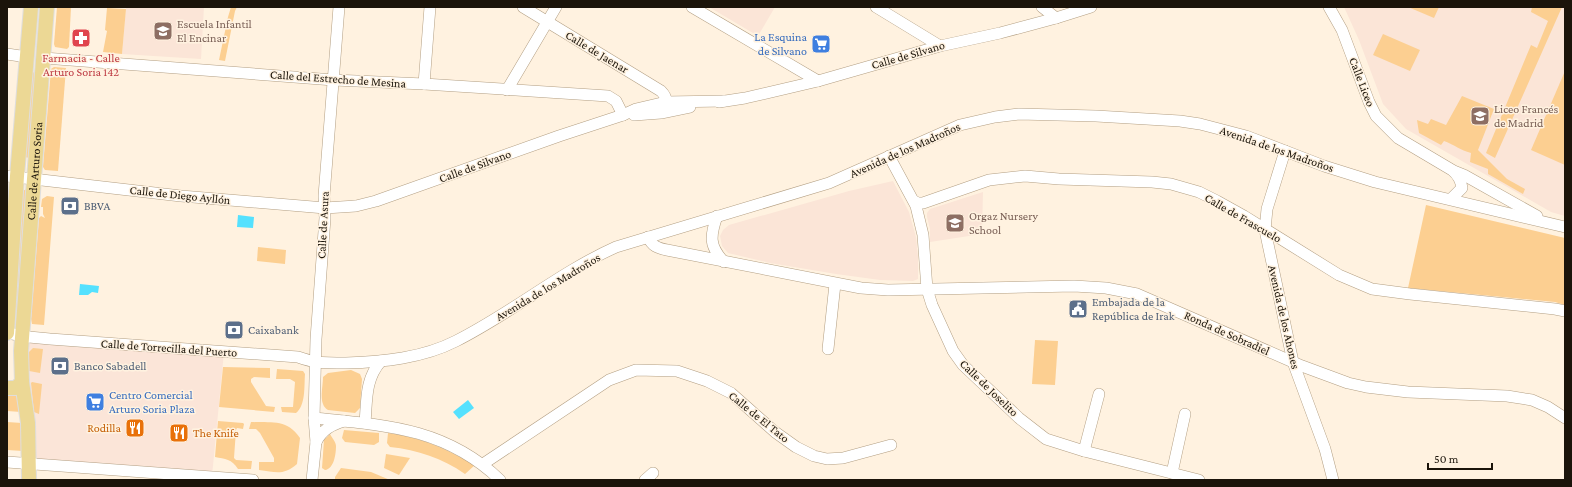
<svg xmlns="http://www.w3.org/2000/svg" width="1572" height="487" viewBox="0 0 1572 487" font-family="'Crimson Pro',serif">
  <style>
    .commercial { fill: #fbe5d8 }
    .education { fill: #fbe5d7 }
    .green { fill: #fccf91 }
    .water { fill: #55e1fe }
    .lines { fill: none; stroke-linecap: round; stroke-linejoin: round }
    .minor-casing { stroke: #b39f83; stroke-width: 12 }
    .major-casing { stroke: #dfdedd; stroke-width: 16 }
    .minor { stroke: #fff; stroke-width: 11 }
    .major { stroke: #ecd895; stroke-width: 14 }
    .labels { text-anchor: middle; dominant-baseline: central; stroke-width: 3; stroke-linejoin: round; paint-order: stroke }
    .education-label { font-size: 12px; fill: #785e54; stroke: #fff2e0; text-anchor: start }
    .shop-label { font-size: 12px; fill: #366cbe; stroke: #fff2e0; text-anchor: end }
    .street-label { font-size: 12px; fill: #1b140a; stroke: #fff2e0 }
    .health-label { font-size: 12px; fill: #be3a42; stroke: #fff2e0 }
    .service-label { font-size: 12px; fill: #4e5e75; stroke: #fff2e0; text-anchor: start }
    .food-label { font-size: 12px; fill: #c56008; stroke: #fff2e0; text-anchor: end }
  </style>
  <rect width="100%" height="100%" fill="#fff2e0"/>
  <path class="commercial" d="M29,337L224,352L212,476L29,464L22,382Z"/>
  <g class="education">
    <path d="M126,7H204L201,59L122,54Z"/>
    <path d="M709,7H775L758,36Z"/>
    <path d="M1344,7H1565V216L1551,212L1406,129L1383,104L1359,40Z"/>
    <path d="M893,181L909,212L916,237L918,257V279L913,281L880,280L836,274L770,263L728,253L722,246L720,236L723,230L729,225L849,191Z"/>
    <path d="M983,192L982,234L930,242V229L927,217V213L930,209Z"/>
  </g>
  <g class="green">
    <path d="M57,7H71L69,47L67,49L55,47L54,44Z"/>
    <path d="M231,7H237L235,11L225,61L219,60L228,17Z"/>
    <path d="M1408,7H1439L1434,18Z"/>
    <path d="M1532,7H1562L1495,158L1486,153L1531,45L1537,48L1548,21L1531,12Z"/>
    <path d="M107,8L126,9L122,54L103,52L107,31L105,30Z"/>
    <path d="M1383,34L1420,50L1410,71L1373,55Z"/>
    <path d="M54,67L66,68L58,171L45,170L43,167L51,69Z"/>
    <path d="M1565,71V165L1531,150Z"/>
    <path d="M30,72L38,73L31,158L23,157Z"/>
    <path d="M1462,96L1494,109L1478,150L1507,179L1525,189L1523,194L1488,174V169L1470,162L1471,153C1460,150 1455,145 1444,141L1441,145L1419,133L1417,120L1428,124L1431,119L1446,125Z"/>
    <path d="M27,189L17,318H16L14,317L22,191Z"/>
    <path d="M47,196L54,197L44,325L32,324L31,319L39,218L41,216L45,218L43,214V207H41L42,199Z"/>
    <path d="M1426,205L1565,238V305L1555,302L1408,288Z"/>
    <path d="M258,247L286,250L285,264L257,261Z"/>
    <path d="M1035,340L1058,341L1055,385L1032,384Z"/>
    <path d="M33,348L43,349L40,373L29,371L28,353Z"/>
    <path d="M223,367L270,368V378L254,377L251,379V382L266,406L275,407L274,412L219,407Z"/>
    <path d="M277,369L303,371L305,374C304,386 306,405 296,413L282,412L281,407H293L295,382L290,379H276Z"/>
    <path d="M351,370L360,374L362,379L360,408L355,413L328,410C318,404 323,388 323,377L328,373Z"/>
    <path d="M32,382L42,384L39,414L34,412L31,383Z"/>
    <path d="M17,393L21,412L7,411L8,395Z"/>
    <path d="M218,421L243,423L244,424L243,429L237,428L236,430L234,458L236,460L252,461L251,469H238C232,459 225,459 215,457Z"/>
    <path d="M7,422L22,423L23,451L7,450Z"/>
    <path d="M251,422C272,423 287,419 300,438L297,464C283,476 276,472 259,470V462H274V458L260,433L256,429H249Z"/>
    <path d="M344,430L379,433V442L374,445L345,442L342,438Z"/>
    <path d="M388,433C423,438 444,448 475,465L465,474C442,458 418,450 390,447L387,443Z"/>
    <path d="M330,434C332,438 336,442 336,446C336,454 334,469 325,470L322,468L324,440Z"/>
    <path d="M386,454L410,458L399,475L384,468Z"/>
    <path d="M341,468L371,472L390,480H335V477Z"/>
  </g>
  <g class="water">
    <path d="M238,215L254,217L253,228L237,227Z"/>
    <path d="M80,284L99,286L98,293L92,292L88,295H79Z"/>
    <path d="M468,400L474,408L459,419L453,412Z"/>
  </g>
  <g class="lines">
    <g class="minor-casing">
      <g id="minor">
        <path d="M339,7L324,196L325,218L316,339L314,418L316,442C322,430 331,425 344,421"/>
        <path d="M523,7L661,91C666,96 668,102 665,109"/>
        <path d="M692,7L818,81"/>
        <path d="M876,7L940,46"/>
        <path d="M1042,7L1056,18"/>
        <path d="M1329,7L1342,30L1369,102L1376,116L1398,138L1452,170C1458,175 1461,180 1462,188L1451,199"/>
        <path d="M7,54L27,57"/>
        <path d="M44,58L334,80L424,84L608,96L616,101L623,115"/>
        <path d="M424,84L430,7"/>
        <path d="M507,90L556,7"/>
        <path d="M719,102L745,98L818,81L940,46L1000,33L1056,18L1091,7"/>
        <path d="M634,115L661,113L690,107"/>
        <path d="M1285,151L1267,209L1265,230L1293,362L1325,449L1333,480"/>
        <path d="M889,156L916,206L923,235L927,289L932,305L953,351L963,365L1019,418L1046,439L1084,451L1199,480"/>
        <path d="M1454,171L1464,175L1537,216"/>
        <path d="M7,176L181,196L325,208L356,206L376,201L559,136L623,115L636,109L666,102L724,101"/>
        <path d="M914,201L918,203H923L989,180L1025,176L1059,179L1152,182L1171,184L1199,192L1217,201L1244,216L1339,275L1372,289L1410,294L1555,309L1565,311"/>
        <path d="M717,216C710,236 709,246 724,262"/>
        <path d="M648,237C652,246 657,248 667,250L861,288L888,290L1074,286L1106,288L1137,294L1302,366L1348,383L1366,387L1408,392L1507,396L1532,400L1548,407L1565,418"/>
        <path d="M7,333L29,337L50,339L298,357C304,359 310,361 316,362C326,363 336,363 346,363C383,362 423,358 456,341C512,313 560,272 616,247L829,183L960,125L995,117L1019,114L1096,116L1180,121L1200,124L1246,136L1324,166L1375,182L1565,227"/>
        <path d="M828,349L835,284"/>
        <path d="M314,418C385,425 446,428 500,480"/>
        <path d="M365,423C367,400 365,379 381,361"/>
        <path d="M1084,451L1099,394"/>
        <path d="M7,462L253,480"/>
        <path d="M483,464L609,380L636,370L677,371L707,381L731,393L775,432L796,447L814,456L827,459L843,458L891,445"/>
        <path d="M1172,473L1185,414"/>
        <path d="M312,480L316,442"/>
        <path d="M645,480L653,473"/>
      </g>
    </g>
    <g class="major-casing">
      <g id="major">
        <path d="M7,333L17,176L31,7"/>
        <path d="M7,388H16L22,382"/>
        <path id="s1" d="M29,480L28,423L22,382L21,351L47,7"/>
      </g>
    </g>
    <use href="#minor" class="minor"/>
    <use href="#major" class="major"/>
  </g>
  <defs>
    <g id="school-square" transform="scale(1)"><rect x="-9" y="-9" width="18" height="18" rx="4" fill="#8d6e63" stroke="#fff2e0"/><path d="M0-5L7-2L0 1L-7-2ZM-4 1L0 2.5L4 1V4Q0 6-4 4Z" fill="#fff"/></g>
    <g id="pharmacy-square" transform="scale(1)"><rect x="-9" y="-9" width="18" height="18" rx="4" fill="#e0444e" stroke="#fff2e0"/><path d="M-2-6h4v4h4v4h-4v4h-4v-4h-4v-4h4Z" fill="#fff"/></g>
    <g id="supermarket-square" transform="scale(1)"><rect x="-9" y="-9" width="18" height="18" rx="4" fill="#3f7fe0" stroke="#fff2e0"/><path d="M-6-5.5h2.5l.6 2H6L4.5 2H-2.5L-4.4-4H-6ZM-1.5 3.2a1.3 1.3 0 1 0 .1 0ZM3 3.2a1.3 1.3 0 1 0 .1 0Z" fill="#fff"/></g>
    <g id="bank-square" transform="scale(1)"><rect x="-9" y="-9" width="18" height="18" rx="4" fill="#5c6f8a" stroke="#fff2e0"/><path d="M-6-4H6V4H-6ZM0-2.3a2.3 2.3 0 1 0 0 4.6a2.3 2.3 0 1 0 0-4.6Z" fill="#fff"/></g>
    <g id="civic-square" transform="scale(1)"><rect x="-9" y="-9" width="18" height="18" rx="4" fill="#5c6f8a" stroke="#fff2e0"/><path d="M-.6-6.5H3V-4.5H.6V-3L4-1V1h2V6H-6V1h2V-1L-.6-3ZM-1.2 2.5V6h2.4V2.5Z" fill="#fff"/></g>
    <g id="restaurant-square" transform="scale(1)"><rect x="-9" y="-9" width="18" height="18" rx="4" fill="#e8710a" stroke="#fff2e0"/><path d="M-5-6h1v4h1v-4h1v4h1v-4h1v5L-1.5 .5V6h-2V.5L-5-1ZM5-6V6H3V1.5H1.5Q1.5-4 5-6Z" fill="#fff"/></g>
  </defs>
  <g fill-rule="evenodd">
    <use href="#school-square" x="163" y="31"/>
    <use href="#pharmacy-square" x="81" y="38"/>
    <use href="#supermarket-square" x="821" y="44"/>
    <use href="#school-square" x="1480" y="116"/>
    <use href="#bank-square" x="70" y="206"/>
    <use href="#school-square" x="955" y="223"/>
    <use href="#civic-square" x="1078" y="309"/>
    <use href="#bank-square" x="234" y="330"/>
    <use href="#bank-square" x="60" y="366"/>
    <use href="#supermarket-square" x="95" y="402"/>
    <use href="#restaurant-square" x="135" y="428"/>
    <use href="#restaurant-square" x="179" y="433"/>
  </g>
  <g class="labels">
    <g class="education-label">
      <text x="177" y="24">Escuela Infantil<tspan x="177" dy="14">El Encinar</tspan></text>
      <text x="1494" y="109">Liceo Francés<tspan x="1494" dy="14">de Madrid</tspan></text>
      <text x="969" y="216">Orgaz Nursery<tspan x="969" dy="14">School</tspan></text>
    </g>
    <g class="shop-label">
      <text x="807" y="37">La Esquina<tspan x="807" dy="14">de Silvano</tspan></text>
      <text x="109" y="395" text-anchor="start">Centro Comercial<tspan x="109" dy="14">Arturo Soria Plaza</tspan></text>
    </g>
    <g class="street-label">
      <text transform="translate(597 52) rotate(31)">Calle de Jaenar</text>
      <text transform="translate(908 55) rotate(-16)">Calle de Silvano</text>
      <text transform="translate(338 79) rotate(4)">Calle del Estrecho de Mesina</text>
      <text transform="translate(1362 82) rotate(69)">Calle Liceo</text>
      <text transform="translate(1277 149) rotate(19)">Avenida de los Madroños</text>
      <text transform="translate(905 150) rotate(-24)">Avenida de los Madroños</text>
      <text transform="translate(475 166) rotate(-20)">Calle de Silvano</text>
      <text stroke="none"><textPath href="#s1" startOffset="310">Calle de Arturo Soria</textPath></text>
      <text transform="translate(180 195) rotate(6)">Calle de Diego Ayllón</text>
      <text transform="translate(1243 218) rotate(30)">Calle de Frascuelo</text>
      <text transform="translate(323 225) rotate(-87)">Calle de Asura</text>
      <text transform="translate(548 287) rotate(-31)">Avenida de los Madroños</text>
      <text transform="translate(1284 317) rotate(77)">Avenida de los Ahones</text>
      <text transform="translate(1227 333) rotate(24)">Ronda de Sobradiel</text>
      <text transform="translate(169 348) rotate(4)">Calle de Torrecilla del Puerto</text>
      <text transform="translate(989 388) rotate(44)">Calle de Joselito</text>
      <text transform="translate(759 417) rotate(39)">Calle de El Tato</text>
    </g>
    <g class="health-label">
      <text x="81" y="58">Farmacia - Calle<tspan x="81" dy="14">Arturo Soria 142</tspan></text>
    </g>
    <g class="service-label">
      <text x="84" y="206">BBVA</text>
      <text x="1092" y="302">Embajada de la<tspan x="1092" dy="14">República de Irak</tspan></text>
      <text x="248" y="330">Caixabank</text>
      <text x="74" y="366">Banco Sabadell</text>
    </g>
    <g class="food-label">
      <text x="121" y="428">Rodilla</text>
      <text x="193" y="433" text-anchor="start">The Knife</text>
    </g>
  </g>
  <rect width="1572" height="487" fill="none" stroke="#1b140a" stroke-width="16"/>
  <path d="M1428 463v6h64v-6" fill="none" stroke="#1b140a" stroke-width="2"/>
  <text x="1434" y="463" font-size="12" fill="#1b140a" stroke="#fff2e0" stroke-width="3" paint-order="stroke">50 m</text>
</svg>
